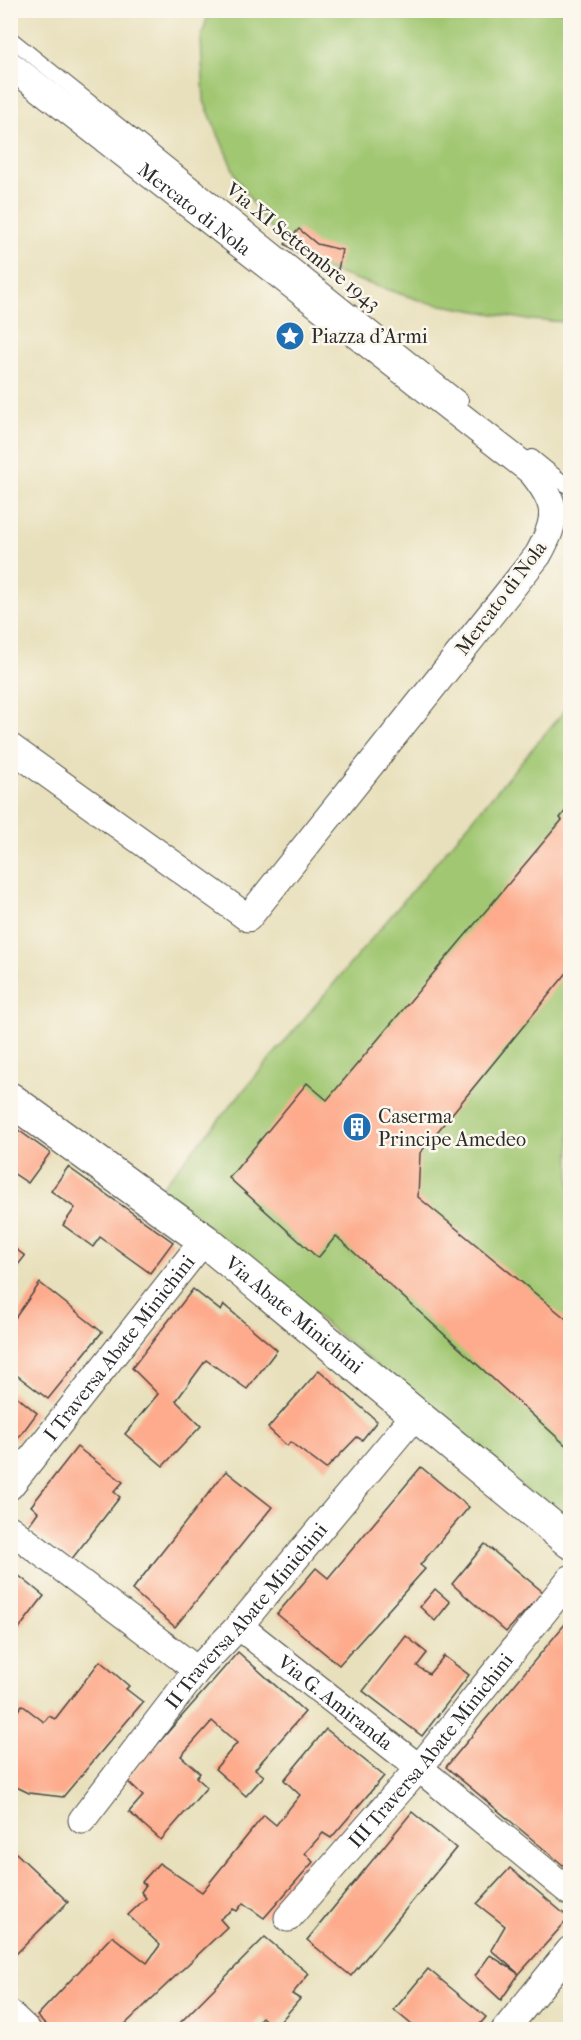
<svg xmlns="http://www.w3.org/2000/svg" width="581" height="2040" viewBox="0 0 581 2040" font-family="'IM FELL French Canon',serif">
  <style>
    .green { fill: #a1c772; stroke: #66794e; stroke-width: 1.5 }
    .building { fill: #fdab8c }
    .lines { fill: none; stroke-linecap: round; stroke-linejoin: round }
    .lane-casing { stroke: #474641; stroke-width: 16 }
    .street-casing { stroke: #474641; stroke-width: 29 }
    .secondary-casing { stroke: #474641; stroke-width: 35 }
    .lane { stroke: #fff; stroke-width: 14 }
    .street { stroke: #fff; stroke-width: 27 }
    .secondary { stroke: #fff; stroke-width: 33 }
    .labels { text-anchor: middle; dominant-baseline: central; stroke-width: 5; stroke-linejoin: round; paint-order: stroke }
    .street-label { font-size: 20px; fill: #2b2b2b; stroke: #fbf7ec }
    .poi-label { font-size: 20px; fill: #2b2b2b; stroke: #fbf7ec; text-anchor: start }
  </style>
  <rect width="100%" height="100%" fill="#fbf7ec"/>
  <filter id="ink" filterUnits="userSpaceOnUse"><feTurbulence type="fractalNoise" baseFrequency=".0167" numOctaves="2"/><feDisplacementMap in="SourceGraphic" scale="12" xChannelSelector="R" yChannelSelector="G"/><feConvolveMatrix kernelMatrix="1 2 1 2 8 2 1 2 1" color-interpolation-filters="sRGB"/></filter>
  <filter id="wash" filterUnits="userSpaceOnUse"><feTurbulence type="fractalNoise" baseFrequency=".008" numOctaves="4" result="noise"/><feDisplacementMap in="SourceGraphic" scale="24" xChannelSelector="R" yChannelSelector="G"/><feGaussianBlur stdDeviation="1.35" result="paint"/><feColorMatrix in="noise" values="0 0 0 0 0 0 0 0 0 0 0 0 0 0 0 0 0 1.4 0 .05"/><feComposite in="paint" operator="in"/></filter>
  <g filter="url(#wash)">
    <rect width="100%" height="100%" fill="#e8e0bc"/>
    <g class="green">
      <path d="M209,11H570V322L528,320L425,302L318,267L302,260L285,246L263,219L237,179L204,101L201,39Z"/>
      <path d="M570,704V1526L161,1188Z"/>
    </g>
    <g id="blocks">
      <g class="building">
        <path d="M299,229L317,244L342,250L338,270L310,261L285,244Z"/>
        <path d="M570,805V969L420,1153L418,1197L570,1322V1449L336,1236L318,1258L229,1178L307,1083L327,1100L562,820L560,818Z"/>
        <path d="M10,1124L50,1153L28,1183L10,1171Z"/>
        <path d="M68,1167L173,1242L150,1273L100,1237L93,1247L63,1225L75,1208L51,1191Z"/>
        <path d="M10,1245L25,1256L10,1275Z"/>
        <path d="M40,1283L102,1332L48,1399L10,1370V1325Z"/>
        <path d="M193,1289L221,1311L224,1305L277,1350L247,1389L206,1360L176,1401L201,1426L163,1466L125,1434L158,1394L132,1368Z"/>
        <path d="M319,1370L377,1421L362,1440L357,1437L326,1469L290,1442L287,1446L268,1428Z"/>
        <path d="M10,1391L37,1413L17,1440L10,1434Z"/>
        <path d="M77,1447L123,1482L114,1492L120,1497L71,1560L28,1526L38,1512L31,1506Z"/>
        <path d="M421,1467L469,1507L420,1565L425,1569L339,1665L277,1614L316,1568L328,1578Z"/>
        <path d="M226,1471L272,1507L175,1627L132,1590Z"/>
        <path d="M485,1544L543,1592L506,1632L452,1584Z"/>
        <path d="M18,1575L44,1596L10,1640V1585Z"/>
        <path d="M435,1589L450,1602L435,1621L420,1607Z"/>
        <path d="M570,1618V1729L566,1734L570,1737V1871L446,1767Z"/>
        <path d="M406,1636L427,1653L417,1666L429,1674L444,1656L469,1675L422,1736L363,1691Z"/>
        <path d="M238,1652L305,1712L255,1769L264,1776L246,1796L215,1769L237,1743L212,1721L181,1756L200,1773L196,1777L207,1787L161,1840L129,1812L143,1796L126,1780Z"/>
        <path d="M100,1661L129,1686L126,1689L143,1702L63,1797L29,1793L10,1784V1721L22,1705L44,1722L49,1716L55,1719Z"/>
        <path d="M326,1729L384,1776L331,1838L323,1833L305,1853L313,1862L264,1918L243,1903L237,1911L233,1909L220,1919L227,1927L119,2030H52L37,2016L112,1936L147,1963L160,1945L128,1915L146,1898L141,1892L146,1885L142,1882L159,1863L202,1892L264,1815L276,1825L300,1795L284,1780Z"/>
        <path d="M412,1812L456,1848L351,1976L307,1940Z"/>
        <path d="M16,1853L68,1902L10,1960V1859Z"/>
        <path d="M510,1868L569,1918L519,1974L501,2000L475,1976L490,1955L519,1974L491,1950L505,1926L477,1904Z"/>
        <path d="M265,1937L309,1974L292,1994L300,1999L274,2029L262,2017L250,2030H173Z"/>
        <path d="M428,1969L486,2017L475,2030H418L394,2010Z"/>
      </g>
    </g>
  </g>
  <g filter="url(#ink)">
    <use href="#blocks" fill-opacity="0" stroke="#474641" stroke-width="1.5"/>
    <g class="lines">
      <g class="lane-casing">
        <g id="lane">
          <path d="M10,38L461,400"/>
          <path d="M532,457L570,488"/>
        </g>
      </g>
      <g class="street-casing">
        <g id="street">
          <path id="s1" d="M10,65L531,471C558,504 559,517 538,555L248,918L10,747"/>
          <path id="s2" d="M10,1486L204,1240"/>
          <path d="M10,1529L197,1670"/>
          <path id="s3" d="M239,1626L419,1768L570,1892"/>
          <path id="s4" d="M82,1820L197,1670L239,1626L415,1415"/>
          <path id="s5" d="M288,1918L419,1768L570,1579"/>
          <path d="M10,2014L27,2030"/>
          <path d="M505,2030L570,1950"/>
        </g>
      </g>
      <g class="secondary-casing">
        <g id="secondary">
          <path id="s6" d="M10,1099L204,1240L570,1542"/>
        </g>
      </g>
      <use href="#lane" class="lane"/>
      <use href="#street" class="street"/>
      <use href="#secondary" class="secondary"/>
    </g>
  </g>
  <defs>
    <g id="sight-disc" transform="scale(1.5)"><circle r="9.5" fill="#1f6fb2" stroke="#fbf7ec"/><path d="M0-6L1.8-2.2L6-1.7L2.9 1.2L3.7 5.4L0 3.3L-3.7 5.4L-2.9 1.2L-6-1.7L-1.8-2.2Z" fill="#fff"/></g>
    <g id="building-disc" transform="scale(1.5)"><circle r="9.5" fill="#1f6fb2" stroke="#fbf7ec"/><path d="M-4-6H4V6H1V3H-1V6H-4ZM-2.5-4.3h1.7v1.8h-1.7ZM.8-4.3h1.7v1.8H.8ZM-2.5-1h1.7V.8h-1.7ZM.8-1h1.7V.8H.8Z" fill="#fff"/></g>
  </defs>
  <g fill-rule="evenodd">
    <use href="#sight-disc" x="290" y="336"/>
    <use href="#building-disc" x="357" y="1127"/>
  </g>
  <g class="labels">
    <g class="street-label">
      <text stroke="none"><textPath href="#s1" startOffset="234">Mercato di Nola</textPath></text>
      <text transform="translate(303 247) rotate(39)">Via XI Settembre 1943</text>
      <text transform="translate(501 598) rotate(-53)">Mercato di Nola</text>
      <text stroke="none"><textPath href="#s6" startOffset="357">Via Abate Minichini</textPath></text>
      <text stroke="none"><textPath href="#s2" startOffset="176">I Traversa Abate Minichini</textPath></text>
      <text stroke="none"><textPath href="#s4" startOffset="262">II Traversa Abate Minichini</textPath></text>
      <text stroke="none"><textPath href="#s3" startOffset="123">Via G. Amiranda</textPath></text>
      <text stroke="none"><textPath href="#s5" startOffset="220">III Traversa Abate Minichini</textPath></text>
    </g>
    <g class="poi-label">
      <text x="311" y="336">Piazza d'Armi</text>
      <text x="378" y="1116">Caserma<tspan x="378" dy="23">Principe Amedeo</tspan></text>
    </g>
  </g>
  <rect width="581" height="2040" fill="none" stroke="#fbf7ec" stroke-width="36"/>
</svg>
